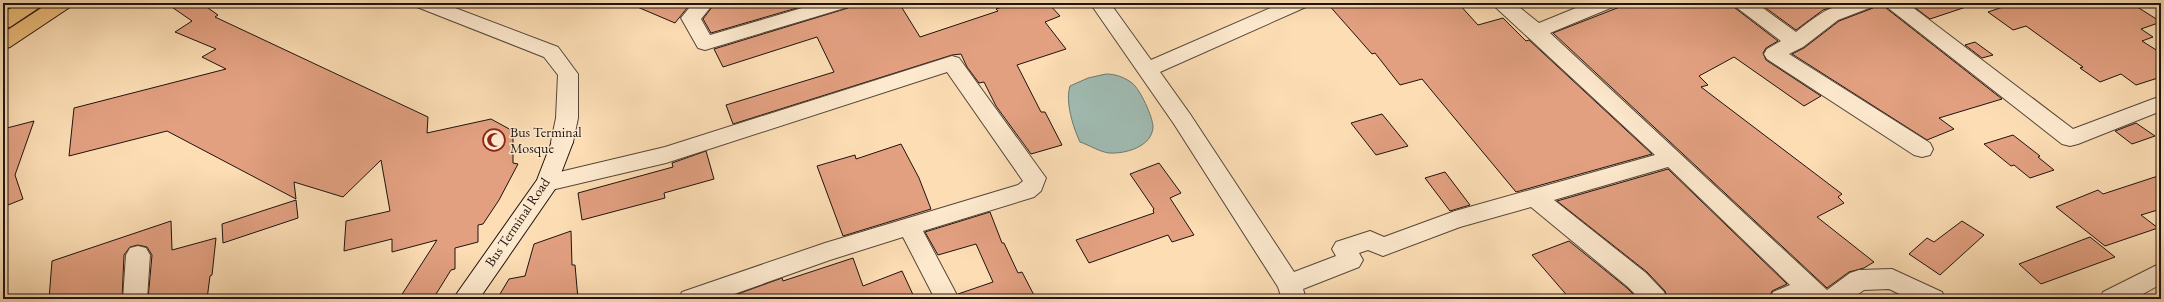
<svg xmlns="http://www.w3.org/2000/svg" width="2164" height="302" viewBox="0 0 2164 302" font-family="'EB Garamond',serif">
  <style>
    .water { fill: #a0bbb2; stroke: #6c7871 }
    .building { fill: #e2a081; stroke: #1f130f }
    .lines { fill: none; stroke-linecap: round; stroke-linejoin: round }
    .street-casing { stroke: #564638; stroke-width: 2 }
    .secondary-casing { stroke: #1f130f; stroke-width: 2 }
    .highway-casing { stroke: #1f130f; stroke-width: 2 }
    .street { fill: #fde9ce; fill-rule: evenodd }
    .secondary { fill: #fde9ce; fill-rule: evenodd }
    .highway { fill: #eebe7a; fill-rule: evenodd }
    .labels { text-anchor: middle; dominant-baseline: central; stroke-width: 3; stroke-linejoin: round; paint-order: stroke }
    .poi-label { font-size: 14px; fill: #1f130f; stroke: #fde9ce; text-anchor: start }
    .street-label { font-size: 14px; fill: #1f130f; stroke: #fde9ce }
  </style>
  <rect width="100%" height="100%" fill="#fcddb4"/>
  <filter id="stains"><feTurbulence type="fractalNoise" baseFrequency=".005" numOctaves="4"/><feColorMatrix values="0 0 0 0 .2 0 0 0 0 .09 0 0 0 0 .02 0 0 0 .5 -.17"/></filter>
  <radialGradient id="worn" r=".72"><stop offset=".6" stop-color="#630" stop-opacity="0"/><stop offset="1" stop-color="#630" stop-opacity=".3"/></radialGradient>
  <path class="water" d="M1106,74C1115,74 1124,77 1132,83C1140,89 1153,117 1153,127C1152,147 1125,154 1109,153C1100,152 1089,145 1080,142C1073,127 1065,102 1070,86L1088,78Z"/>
  <g class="building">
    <path d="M166,3H201L218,15L215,17L428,117L427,133L491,119L513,131V163L518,164L499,200L483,224L478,225V242L455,248V269L451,270L433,299H399L437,240L392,252V239L344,251L346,221L390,211L381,160L343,197L294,182L296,199L167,131L69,156L74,108L226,69L202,57L216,49L175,32L192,21Z"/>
    <path d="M628,3H691L675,23Z"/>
    <path d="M715,3H814L711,33L703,19Z"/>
    <path d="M852,3H899L920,37L998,11L996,9L1013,3H1048L1060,16L1045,22L1066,49L1017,65L1041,112H1045L1062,145L1031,154L996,106L984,82L979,83L967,67L961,54L952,55L733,124L726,105L834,72L817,37L723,67L714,49L848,8Z"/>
    <path d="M1327,3H1458L1478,25L1503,18L1526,41L1529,40L1652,154L1516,192L1422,79L1400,85L1375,53L1372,54Z"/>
    <path d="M1630,3H1732L1735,8L1778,41L1766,48L1763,53L1766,60L1821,96L1804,106L1734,57L1699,76L1708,85L1701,87L1842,194L1838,197L1844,203L1817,217L1874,262L1864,268L1849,272L1827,288L1553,33Z"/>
    <path d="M1759,3H1846L1823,10L1796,30Z"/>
    <path d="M1876,3H1883L1886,8L2002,99L1939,118L1954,129L1927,140L1792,54L1804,48L1839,21L1873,8Z"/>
    <path d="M1909,3H1966V7L1930,19Z"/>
    <path d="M2015,3H2131L2161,22L2141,29L2153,37L2142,41L2161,53V77L2136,85L2121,74L2100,82L2080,68L2083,67L2026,26L2013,30L1988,12Z"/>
    <path d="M1975,42L1993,55L1982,58L1965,45Z"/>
    <path d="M1382,114L1408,146L1376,155L1351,123Z"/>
    <path d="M34,121L15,175L23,199L3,207V129Z"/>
    <path d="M2136,123L2155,136L2132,144L2115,131Z"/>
    <path d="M2013,135L2040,156L2038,157L2054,170L2030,178L2014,165L2011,166L1984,144Z"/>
    <path d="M901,144L919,178L931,209L843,236L817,166L855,155L856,159Z"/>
    <path d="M706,151L714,179L664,193L665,198L582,220L578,193L673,167L672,163Z"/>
    <path d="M1159,163L1181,193L1170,198L1194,235L1172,242L1168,235L1089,263L1076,240L1154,213L1153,210L1154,209L1130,174Z"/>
    <path d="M1668,169L1787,284L1772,291L1769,299H1668L1665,291L1647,272L1557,201Z"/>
    <path d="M1445,172L1470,205L1450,211L1425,178Z"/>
    <path d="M2161,175V209L2141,215L2158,228L2105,246L2056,207L2098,190L2103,194Z"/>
    <path d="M296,200L298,218L223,243L222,224Z"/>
    <path d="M990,212L1002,243H1004L1018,273L1022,272L1036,299H960L958,294L993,282L976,244L938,255L925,232Z"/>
    <path d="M171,221L172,250L216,238L212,275L210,276L207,299H148L152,255L147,247L138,245L130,247L124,255L122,299H49L52,261Z"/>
    <path d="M1962,221L1984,235L1940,275L1909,254L1927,238L1934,242Z"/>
    <path d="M571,231L572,265H575L578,299H497L509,279L525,276L534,244Z"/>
    <path d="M2090,237L2115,257L2041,284L2019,264Z"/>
    <path d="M1569,241L1627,288L1638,299H1570L1532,255Z"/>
    <path d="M853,258L863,286L902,271L915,299H724L782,278L783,281Z"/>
  </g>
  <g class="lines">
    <g class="street-casing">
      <g id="street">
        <path d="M414,3H442L558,47L578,74V118L573,142L570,148L562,150L554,148L551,142L556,118L558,75L544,57L417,7Z"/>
        <path d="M693,3H714L701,19L710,35L819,3H851L848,7L705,50L698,48L681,18Z"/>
        <path d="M1090,3H1110L1151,60L1282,3H1309L1306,7L1160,72L1190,114L1294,272L1336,256L1332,249L1336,242L1370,231L1384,237L1455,211L1655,155L1491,3H1514L1539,23L1588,3H1616L1613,7L1550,33L1827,290L1850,273L1859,270L1892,269L1942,292L1945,299H1910L1889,289L1864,290L1851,299H1770L1773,292L1790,285L1668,167L1554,200L1646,273L1664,292L1667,299H1640L1628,287L1531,207L1460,227L1383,256L1368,250L1359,253L1363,260L1359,267L1303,289L1306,299H1282L1278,287L1174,124Z"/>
        <path d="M1733,3H1756L1796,32C1828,7 1833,3 1875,3L1872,7L1838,20L1803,47L1789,54L1930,143L1933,149L1930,155L1922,157L1914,155L1767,59L1764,54L1767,49L1781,41L1736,7Z"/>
        <path d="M1884,3H1907L2073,129L2161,96V111L2078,144L2070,146L2062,144L1887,7Z"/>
        <path d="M952,56L959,58L1046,178L1041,191L1034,197L923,231L959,299H935L903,237L830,260L720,299H679L682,292L825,243L1018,185L1023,181L947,72L666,163L547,191L539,189L536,183L539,177L547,175L665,147Z"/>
        <path d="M138,246L146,248L150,255L147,299H123L126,255L130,248Z"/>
        <path d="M2161,263V284L2134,299H2100L2103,292Z"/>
      </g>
    </g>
    <g class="secondary-casing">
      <path id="secondary" d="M562,134L570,136L573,142L555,189L479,299H453L537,180L554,136Z"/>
    </g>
    <g class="highway-casing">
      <g id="highway">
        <path d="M19,3H43L40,7L10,27L3,28V13Z"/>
        <path d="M49,3H73L70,7L10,47L3,49V33Z"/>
      </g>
    </g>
    <use href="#street" class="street"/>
    <use href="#secondary" class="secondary"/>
    <use href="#highway" class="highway"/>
  </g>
  <defs>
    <g id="mosque-ring" transform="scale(1.15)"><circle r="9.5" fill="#fde9ce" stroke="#8f2418" stroke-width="1.5"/><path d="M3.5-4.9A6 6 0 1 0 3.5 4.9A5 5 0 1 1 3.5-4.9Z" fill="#8f2418"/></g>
  </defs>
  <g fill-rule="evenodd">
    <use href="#mosque-ring" x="494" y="140"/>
  </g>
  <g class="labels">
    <g class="poi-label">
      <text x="510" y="132">Bus Terminal<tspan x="510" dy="16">Mosque</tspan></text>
    </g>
    <g class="street-label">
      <text transform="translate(517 222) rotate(-56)">Bus Terminal Road</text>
    </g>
  </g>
  <rect width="2164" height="302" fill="none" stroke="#fcddb4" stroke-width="16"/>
  <rect x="4" y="4" width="2156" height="294" fill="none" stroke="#1f130f" stroke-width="2"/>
  <rect x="8" y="8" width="2148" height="286" fill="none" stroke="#1f130f"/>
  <rect width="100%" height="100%" filter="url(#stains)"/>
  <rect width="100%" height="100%" fill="url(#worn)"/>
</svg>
